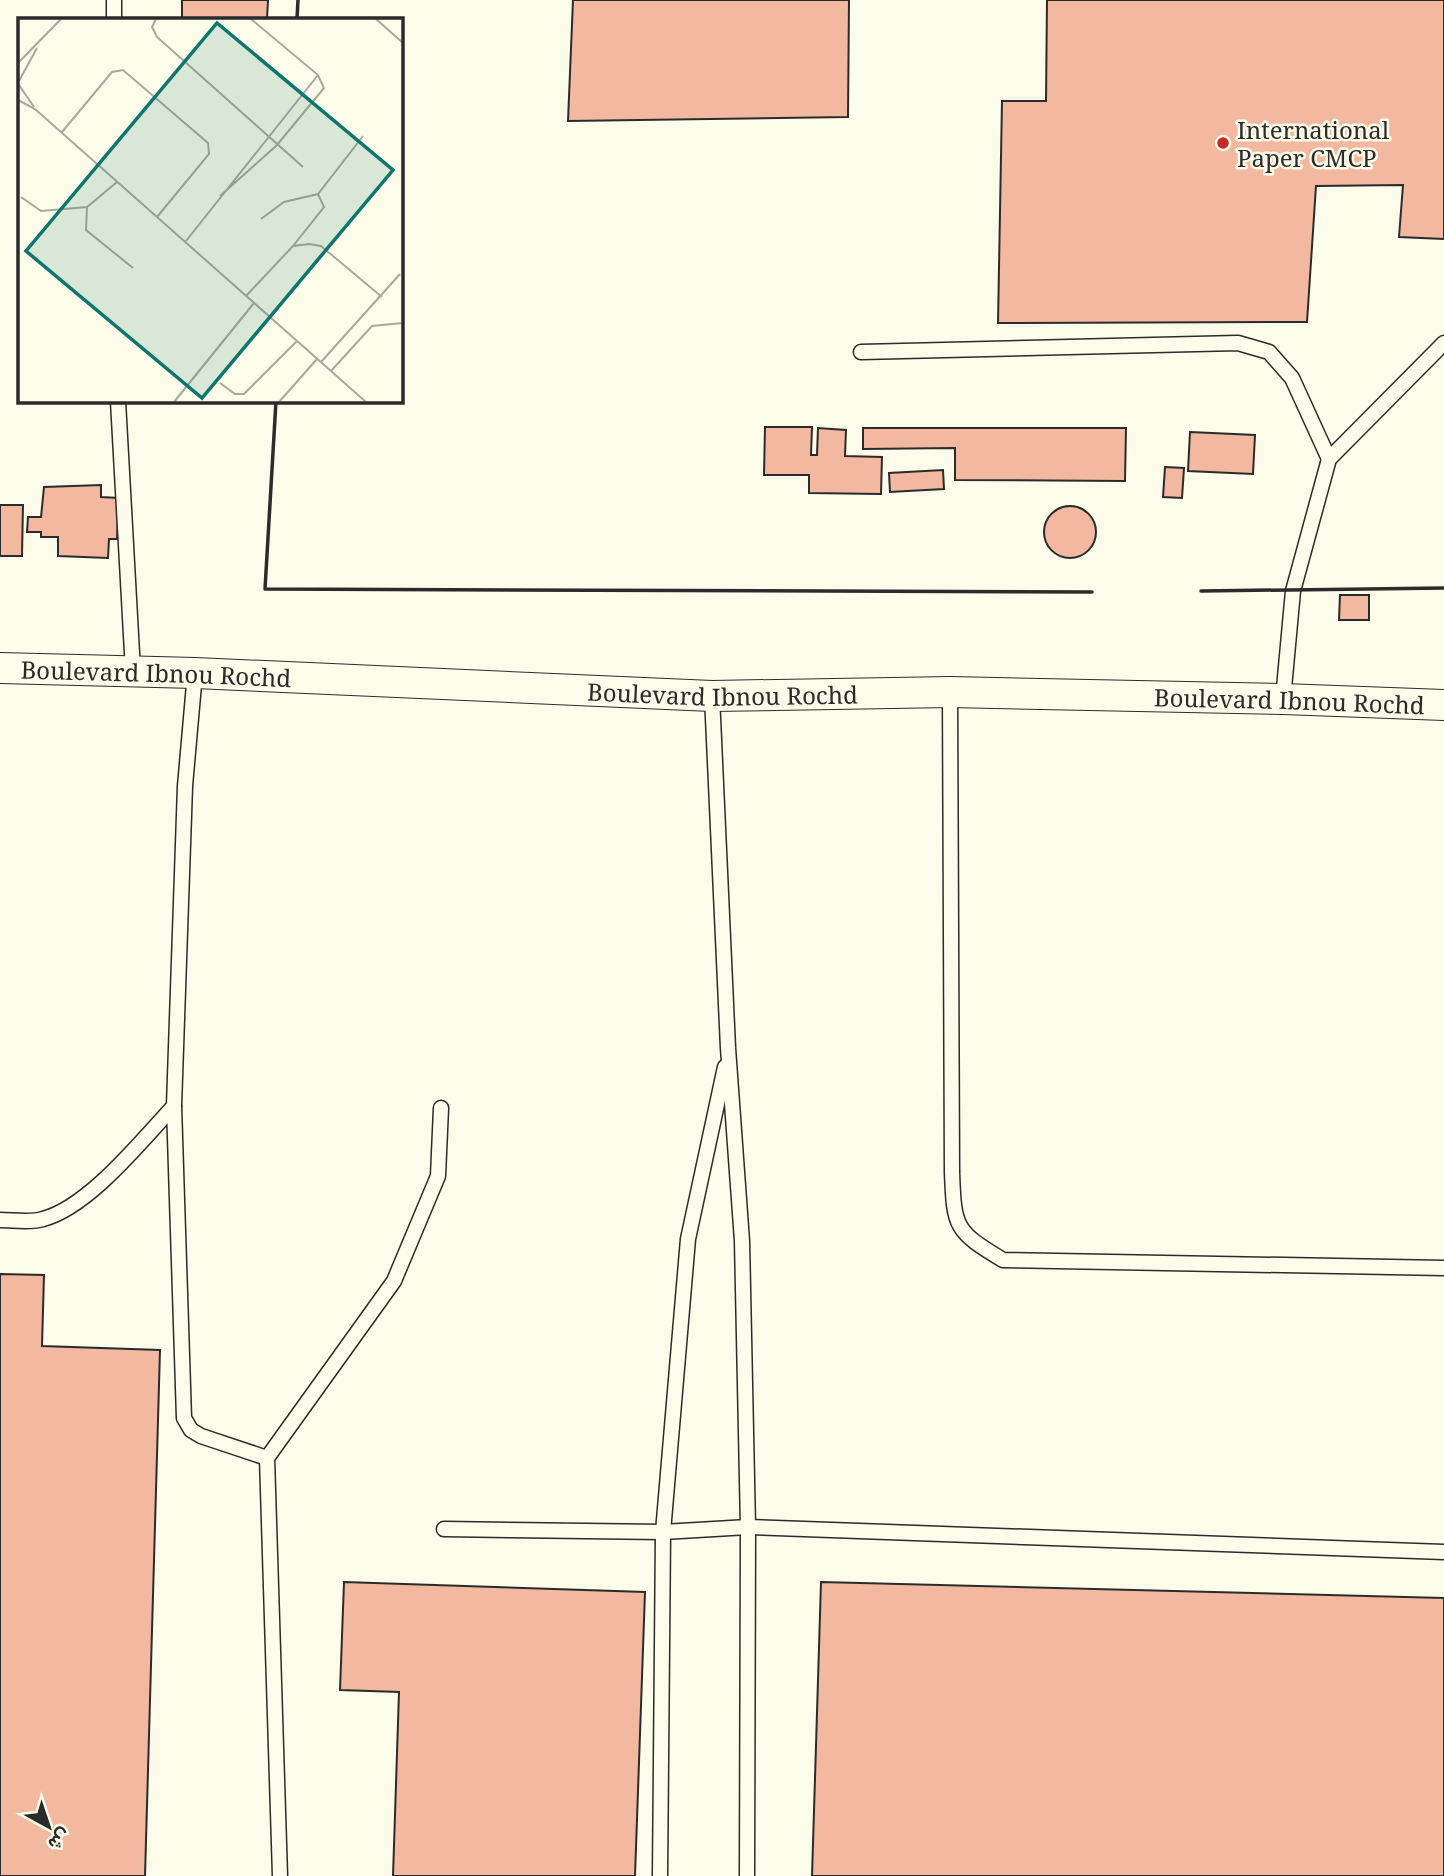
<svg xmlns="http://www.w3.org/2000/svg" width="1444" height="1876" viewBox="0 0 1444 1876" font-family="'Noto Serif',Vazirmatn,serif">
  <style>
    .building { fill: #f2b8a0; stroke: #2b2b2b; stroke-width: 2 }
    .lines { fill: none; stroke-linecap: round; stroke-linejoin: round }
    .service-casing { stroke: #2b2b2b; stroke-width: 17 }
    .minor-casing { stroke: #2b2b2b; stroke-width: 32 }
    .service { stroke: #fdfbea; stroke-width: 14 }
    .minor { stroke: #fdfbea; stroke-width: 30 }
    .wall { stroke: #2b2b2b; stroke-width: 3.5 }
    .poi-dot { fill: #c62828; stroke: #fdfbea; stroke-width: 2.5 }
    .labels { text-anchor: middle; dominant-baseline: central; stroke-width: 5; stroke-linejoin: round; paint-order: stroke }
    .poi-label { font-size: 24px; fill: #2b2b2b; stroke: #fdfbea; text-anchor: start }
    .street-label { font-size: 24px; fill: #2b2b2b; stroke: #fdfbea }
    .inset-road { fill: none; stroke: #a9a89e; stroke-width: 2 }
    .view { fill: #0f766e; fill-opacity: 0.15; stroke: #0f766e; stroke-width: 3.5 }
    .inset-edge { fill: none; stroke: #2b2b2b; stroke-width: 3.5 }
  </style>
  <rect width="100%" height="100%" fill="#fdfbea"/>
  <g class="building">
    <path d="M182,0H268L267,19H182Z"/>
    <path d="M573,0H849L848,117L568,121Z"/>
    <path d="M1047,0H1444V239L1399,237L1403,185L1316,186L1307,322L998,323L1002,101H1046Z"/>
    <path d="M765,427H812L811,455H817L818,428L846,430L845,456L882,457L881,494L809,493V475H764Z"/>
    <path d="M863,428H1126L1125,481L955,480V448L863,449Z"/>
    <path d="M1190,432L1255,435L1253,474L1188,471Z"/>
    <path d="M1165,467L1184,468L1182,498L1163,497Z"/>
    <path d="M943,470L944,489L890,492L889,473Z"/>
    <path d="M101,485V497L119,498L117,539H109L108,558L58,556V537H41V532H27L28,517H41L44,487Z"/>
    <path d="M0,505H23L22,556H0Z"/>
    <circle cx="1070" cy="532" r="26"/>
    <path d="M1340,595H1369V620H1339Z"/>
    <path d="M0,1274L44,1275L42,1346L160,1350L145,1876H0Z"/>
    <path d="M344,1582L645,1592L635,1876H393L399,1692L340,1690Z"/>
    <path d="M821,1582L1444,1598V1876H812Z"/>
  </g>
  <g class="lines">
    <g class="service-casing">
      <g id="service">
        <path d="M114,19V0"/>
        <path d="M861,352L1238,343L1269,352L1292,378L1329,459"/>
        <path d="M118,401L133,671"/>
        <path d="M950,692L952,1172C954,1228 955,1231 1003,1260L1444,1268"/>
        <path d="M712,696L728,1048L742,1241L748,1527L747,1876"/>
        <path d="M1283,699L1293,591L1329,459L1444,343"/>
        <path d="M174,1106L184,1418L191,1430L201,1436L267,1458"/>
        <path d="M0,1220C13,1220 31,1223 43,1219C89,1207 142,1140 174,1106L185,786L195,673"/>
        <path d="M444,1529L663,1532L748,1527L1444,1552"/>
        <path d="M280,1876L267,1458L394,1281L438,1176L441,1108"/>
        <path d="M660,1876L663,1532L688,1239L725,1067"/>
      </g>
    </g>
    <g class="minor-casing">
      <g id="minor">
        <path id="s1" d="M0,668L195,673L712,696L950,692L1283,699L1444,705"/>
      </g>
    </g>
    <use href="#service" class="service"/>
    <use href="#minor" class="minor"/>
    <g class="wall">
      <path d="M297,19L298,0"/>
      <path d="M276,401L265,589L1092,592"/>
      <path d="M1201,591L1444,588"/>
    </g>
  </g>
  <circle class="poi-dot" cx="1223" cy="143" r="7"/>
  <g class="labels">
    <g class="poi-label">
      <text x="1237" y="129">International<tspan x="1237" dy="28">Paper CMCP</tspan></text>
    </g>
    <g class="street-label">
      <text stroke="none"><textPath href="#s1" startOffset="156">Boulevard Ibnou Rochd</textPath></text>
      <text stroke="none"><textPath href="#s1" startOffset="723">Boulevard Ibnou Rochd</textPath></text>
      <text stroke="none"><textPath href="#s1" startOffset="1290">Boulevard Ibnou Rochd</textPath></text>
    </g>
  </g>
  <g transform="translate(18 18)">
    <rect width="385" height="385" fill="#fdfbea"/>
    <path class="inset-road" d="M138,1L134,9L139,19L285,149M358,1L385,25M0,45L43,1M1,63L19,30M1,67L16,89M0,82L17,91L348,384M44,114L94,54L105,52L190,125L191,136L139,199M202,178L259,127L306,70L300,57L233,1M3,179L23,193L69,189L99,164M69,189L68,212L115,250M243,201L266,184L300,176L345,118M168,223L300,57M275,228L306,189L300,176M228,278L275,228L291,226L303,228L364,279M303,344L382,256M313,353L354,308L385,305M202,365L217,376H226L279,323M156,384L236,285M261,384L299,341"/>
    <path class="view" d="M199,5L375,152L184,380L8,233Z"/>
    <rect width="385" height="385" class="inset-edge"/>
  </g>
  <g transform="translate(49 1827) rotate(140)" stroke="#fdfbea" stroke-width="5" paint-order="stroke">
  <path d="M0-5L12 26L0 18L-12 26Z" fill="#2b2b2b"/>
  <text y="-10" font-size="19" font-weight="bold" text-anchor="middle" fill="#2b2b2b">ش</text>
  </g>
</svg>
